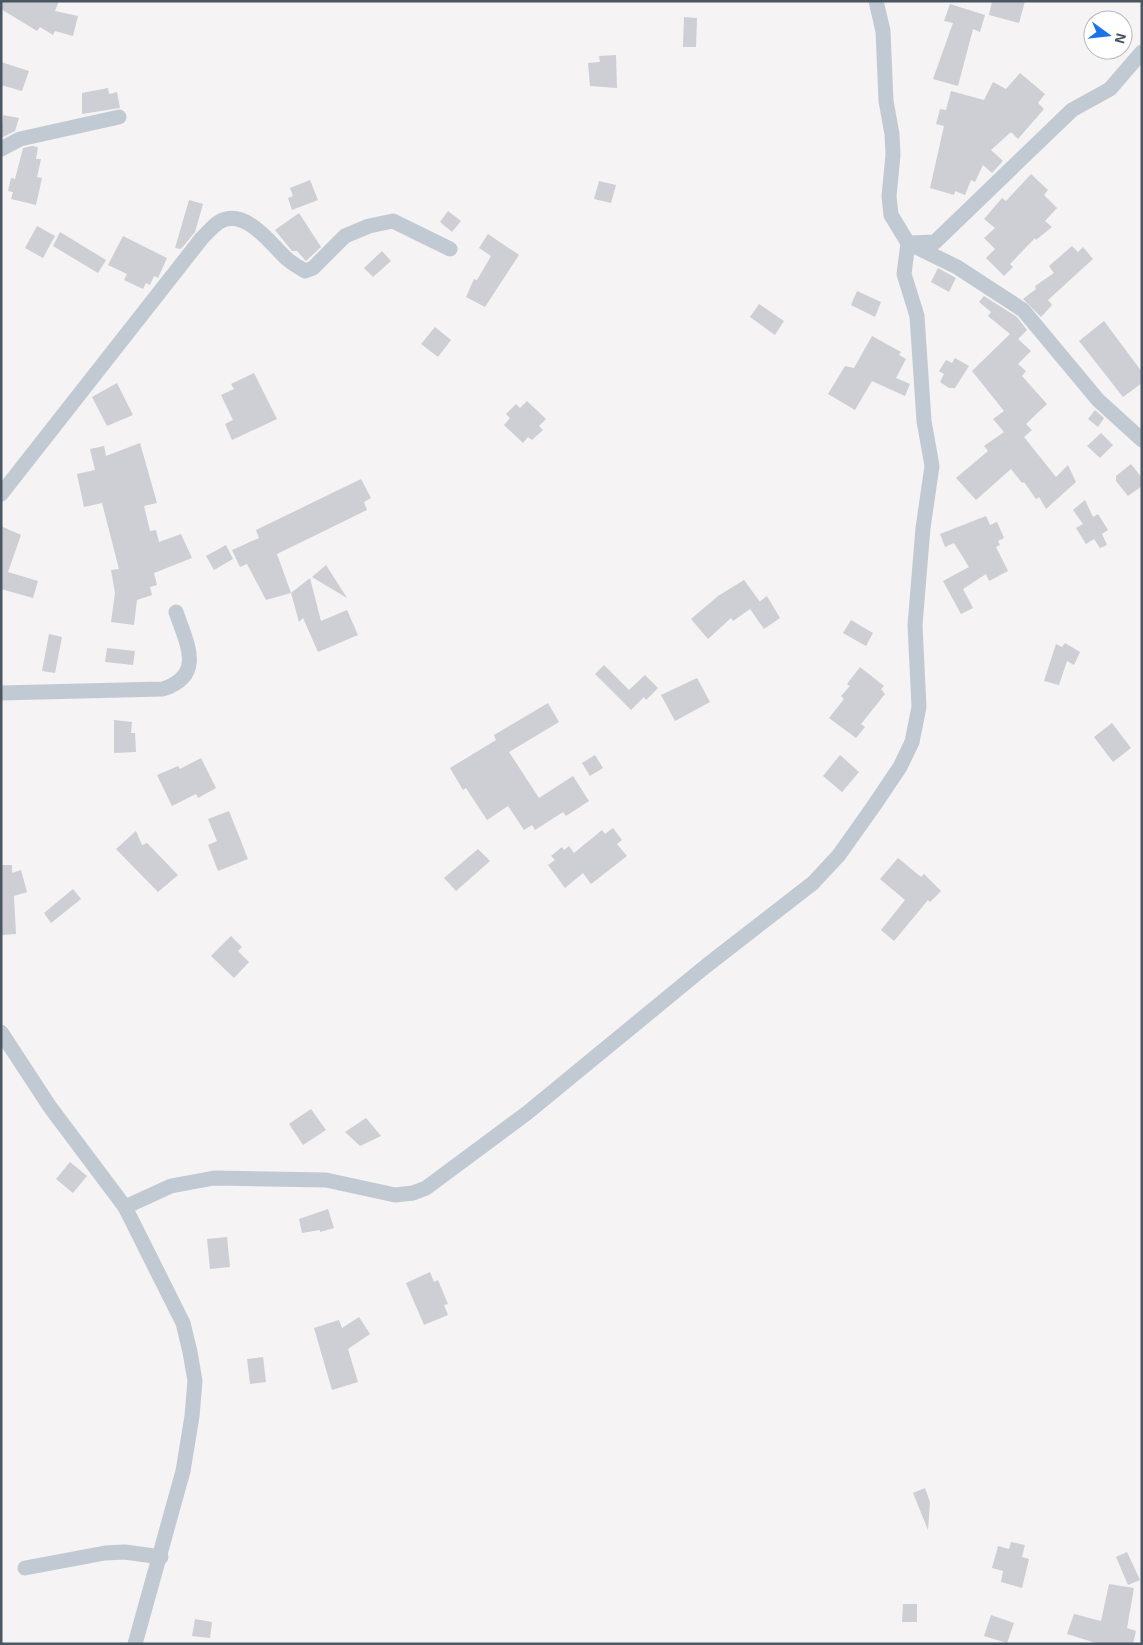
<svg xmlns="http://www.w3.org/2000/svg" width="1143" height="1645" viewBox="0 0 1143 1645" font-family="'Exo 2',sans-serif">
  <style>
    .building { fill: #cdcfd5 }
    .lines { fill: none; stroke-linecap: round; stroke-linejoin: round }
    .street { stroke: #c1cad2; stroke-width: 15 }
  </style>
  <rect width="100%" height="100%" fill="#f5f3f3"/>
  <g class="building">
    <path d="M1,1H59L55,11L78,16L73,36L55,31L53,35L40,27L37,31L1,9Z"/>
    <path d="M992,1H1025L1019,23L989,15Z"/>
    <path d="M950,4L985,15L980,32L973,29L958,86L933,79L953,23L944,21Z"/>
    <path d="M684,17L697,18L696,47H683Z"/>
    <path d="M616,55L617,88L590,86L588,63L600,62L599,56Z"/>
    <path d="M1,62L29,71L22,91L1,85Z"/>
    <path d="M1020,73L1045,94L1038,103L1044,109L1018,139L1011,132L991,150L1003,161L992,173L983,165L975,182L971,180L965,195L955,191L954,195L930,188L944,126L936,124L940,109L946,110L951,91L984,100L993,82L1006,89Z"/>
    <path d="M108,88L109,94L117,92L120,108L82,114V93Z"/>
    <path d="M3,115L19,118L15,131L1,138Z"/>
    <path d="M32,146L38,147L36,159H41L37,177L42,178L36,205L11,199L13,192L8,191L11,178L15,179L23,148Z"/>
    <path d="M1031,174L1048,190L1044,195L1057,208L1045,221L1052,227L1036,240L1035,238L1010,264L1013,267L1004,276L986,258L995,249L984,238L995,228L984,219L1002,198L1006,201Z"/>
    <path d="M310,180L318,200L292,210L288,198L293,196L290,188Z"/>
    <path d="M599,181L616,185L611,203L594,199Z"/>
    <path d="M189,200L203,204L195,232L181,249L175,248Z"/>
    <path d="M448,211L461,221L452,232L440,222Z"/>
    <path d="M299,213L321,247L306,261L297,251H292L275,230Z"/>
    <path d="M37,226L55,236L43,258L25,248Z"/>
    <path d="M60,232L106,260L98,273L53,246Z"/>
    <path d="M488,234L519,255L485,307L466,297L474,279L477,280L491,256L479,248Z"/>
    <path d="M123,236L167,258L158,278L154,276L150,285L146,283L143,289L124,280L127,274L108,265Z"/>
    <path d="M1072,246L1078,252L1083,247L1093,259L1048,300L1052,305L1041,317L1023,299L1036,289L1035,286L1054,273L1049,266Z"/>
    <path d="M382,251L391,261L373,277L364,268Z"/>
    <path d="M938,268L956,278L949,292L931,282Z"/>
    <path d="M857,291L881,302L875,317L851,305Z"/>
    <path d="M984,296L1017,317L1027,330L1018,339L1031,351L1018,364L1026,371L1022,376L1047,404L1026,424L1032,430L1024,437L1056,477L1068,465L1076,482L1046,509L1039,497L1036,499L1024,482L1022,483L1011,469L976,500L956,478L988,451L984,446L1004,432L993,419L1004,411L972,371L1010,334L988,316L991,312L979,302Z"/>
    <path d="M759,304L784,321L775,335L750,317Z"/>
    <path d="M1104,321L1142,372V383L1123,397L1079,341Z"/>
    <path d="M435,327L451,340L438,357L421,344Z"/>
    <path d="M872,336L901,352L899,355L906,359L896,378L910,384L905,396L872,381L855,410L828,394L845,366L854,368Z"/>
    <path d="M955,358L969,366L955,388H949L940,382L944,374L939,371L946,360L952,363Z"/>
    <path d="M254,373L277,419L232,440L225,424L233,420L221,395L234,389L231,384Z"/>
    <path d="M117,383L133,415L107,426L92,397Z"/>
    <path d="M527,401L546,419L539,426L543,430L532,440L528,437L523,443L504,425L510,418L506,414L516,404L520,408Z"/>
    <path d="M1095,410L1104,418L1098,427L1088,419Z"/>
    <path d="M1101,433L1113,445L1100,458L1087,446Z"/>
    <path d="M140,443L157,503L144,506L150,531L156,530L159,542L181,534L192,558L154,573L157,585L150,587L152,595L137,600L134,625L111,622L115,593L111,570L119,569L102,503L84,507L77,474L95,470L90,449L104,446L106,456Z"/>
    <path d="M1131,464L1142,478V486L1128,496L1116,481V476Z"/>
    <path d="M361,479L371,498L364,502L367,510L277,554L291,593L266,600L247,564L240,567L232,550L259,538L256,530Z"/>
    <path d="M1085,500L1093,517L1098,514L1108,530L1102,534L1107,545L1100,548L1094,539L1086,544L1076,528L1083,524L1073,510Z"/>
    <path d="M986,516L990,525L997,522L1004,538L998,541L1000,545L996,547L1008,571L989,581L986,574L963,589L973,608L961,614L943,581L969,567L954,543L945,547L940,534Z"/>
    <path d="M1,526L21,535L8,572L38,581L33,598L1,589Z"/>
    <path d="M226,545L233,559L214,570L206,556Z"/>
    <path d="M326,565L347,598L312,577Z"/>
    <path d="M310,578L321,621L347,610L358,635L318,652L303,618L299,622L291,593Z"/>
    <path d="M744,580L760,602L733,621L731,618L708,639L691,619L718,596Z"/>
    <path d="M767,596L780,618L764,629L750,609Z"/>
    <path d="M851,620L873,633L866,646L843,633Z"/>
    <path d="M49,634L62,637L55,673L42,671Z"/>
    <path d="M1065,643L1080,652L1074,665L1067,661L1059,685L1044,681L1056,644L1062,647Z"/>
    <path d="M107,648L135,651L133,665L105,662Z"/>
    <path d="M604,665L629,690L645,675L658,688L646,700L644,697L631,710L595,674Z"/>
    <path d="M860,667L884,686L881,689L885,694L861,724L865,727L856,738L829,718L844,699L841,696L850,686L847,684Z"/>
    <path d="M697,678L710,702L675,721L661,695Z"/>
    <path d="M548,703L559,722L509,752L539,798L573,776L589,801L566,816L563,812L535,830L532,825L524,830L508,806L487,820L466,788L463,790L450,768L496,740L494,735Z"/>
    <path d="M114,720L132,722L131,733H135L136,752L114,753Z"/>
    <path d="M1112,723L1131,748L1113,762L1094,737Z"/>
    <path d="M595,755L603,768L590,776L582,763Z"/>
    <path d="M840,755L859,772L842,792L823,776Z"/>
    <path d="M201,758L216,788L198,798L196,794L172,806L157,775L178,766L180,769Z"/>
    <path d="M229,811L248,859L218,871L208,845L217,841L208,819Z"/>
    <path d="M613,828L622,840L617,844L627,856L591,884L583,873L565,888L548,865L555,860L551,856L562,847L564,850L569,846L574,853L602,830L605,834Z"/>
    <path d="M136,831L142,845L147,843L178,875L158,892L116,849Z"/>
    <path d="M478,849L490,861L456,891L444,878Z"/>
    <path d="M898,858L921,877L924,874L941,891L930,902L928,900L894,941L881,930L905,900L880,879Z"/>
    <path d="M1,865H12V873L21,870L27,892L14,896L16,934L1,935Z"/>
    <path d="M73,889L81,899L51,923L44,913Z"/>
    <path d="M231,936L242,947L238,951L249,962L234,978L211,956Z"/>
    <path d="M311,1109L326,1130L303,1145L289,1124Z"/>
    <path d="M366,1118L381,1136L360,1146L345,1132Z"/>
    <path d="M70,1162L87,1176L73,1193L56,1179Z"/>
    <path d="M328,1209L334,1228L320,1232V1230L302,1233L299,1219Z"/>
    <path d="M227,1237L230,1267L210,1269L207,1239Z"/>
    <path d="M430,1272L434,1282L438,1280L448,1304L444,1305L448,1315L424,1325L406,1283Z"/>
    <path d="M359,1317L370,1334L348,1349L358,1382L332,1390L314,1328L339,1320L342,1328Z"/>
    <path d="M263,1357L266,1382L250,1384L247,1359Z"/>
    <path d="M925,1488L930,1502L928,1530L913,1493Z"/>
    <path d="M1011,1542L1025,1545L1022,1557L1029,1559L1022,1588L1001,1582L1003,1571L992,1568L998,1546L1009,1549Z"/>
    <path d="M1127,1552L1140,1580L1128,1585L1116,1557Z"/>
    <path d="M1109,1584L1134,1588L1127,1628L1136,1631L1133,1644H1099L1067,1634L1074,1614L1101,1621Z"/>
    <path d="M903,1604H917V1622H902Z"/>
    <path d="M991,1615L1014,1623L1007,1643L984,1636Z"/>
    <path d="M195,1619L212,1622L210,1638L192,1636Z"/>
  </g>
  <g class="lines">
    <g class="street">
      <path d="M1,149L20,139L119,117"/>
      <path d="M908,243L957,267L1023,310L1098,400L1142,440"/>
      <path d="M910,243L935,242L1072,110L1110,89L1142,52"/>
      <path d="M1,494L202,238C207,233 213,226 219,222C245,207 270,243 286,258C291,263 299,267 305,271L313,268L345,236L369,226L393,221L450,249"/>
      <path d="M1,693L163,689C205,675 187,644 176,612"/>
      <path d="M1,1032L50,1107L125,1207L183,1323L190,1352L195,1381L192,1416L183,1471L135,1644"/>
      <path d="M125,1207L171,1186L214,1178L326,1180L395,1195L413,1193L426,1188L527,1113L706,966L813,883L839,855L873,807L900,767L912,742L919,707L915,625L923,528L932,466L924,421L917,316L904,274L908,243L891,215L889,196L893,155L892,134L886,101L883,31L876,1"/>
      <path d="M25,1568L105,1553L125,1552L161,1557"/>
    </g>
  </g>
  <rect width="1143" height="1645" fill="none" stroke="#4a5661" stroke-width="5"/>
  <g transform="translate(1108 35) rotate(105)"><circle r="24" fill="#ffffff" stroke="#b7bbc0"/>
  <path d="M0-4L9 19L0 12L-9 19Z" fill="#1a73e8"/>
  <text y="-8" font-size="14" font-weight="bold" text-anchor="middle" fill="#4a5661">N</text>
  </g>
</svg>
